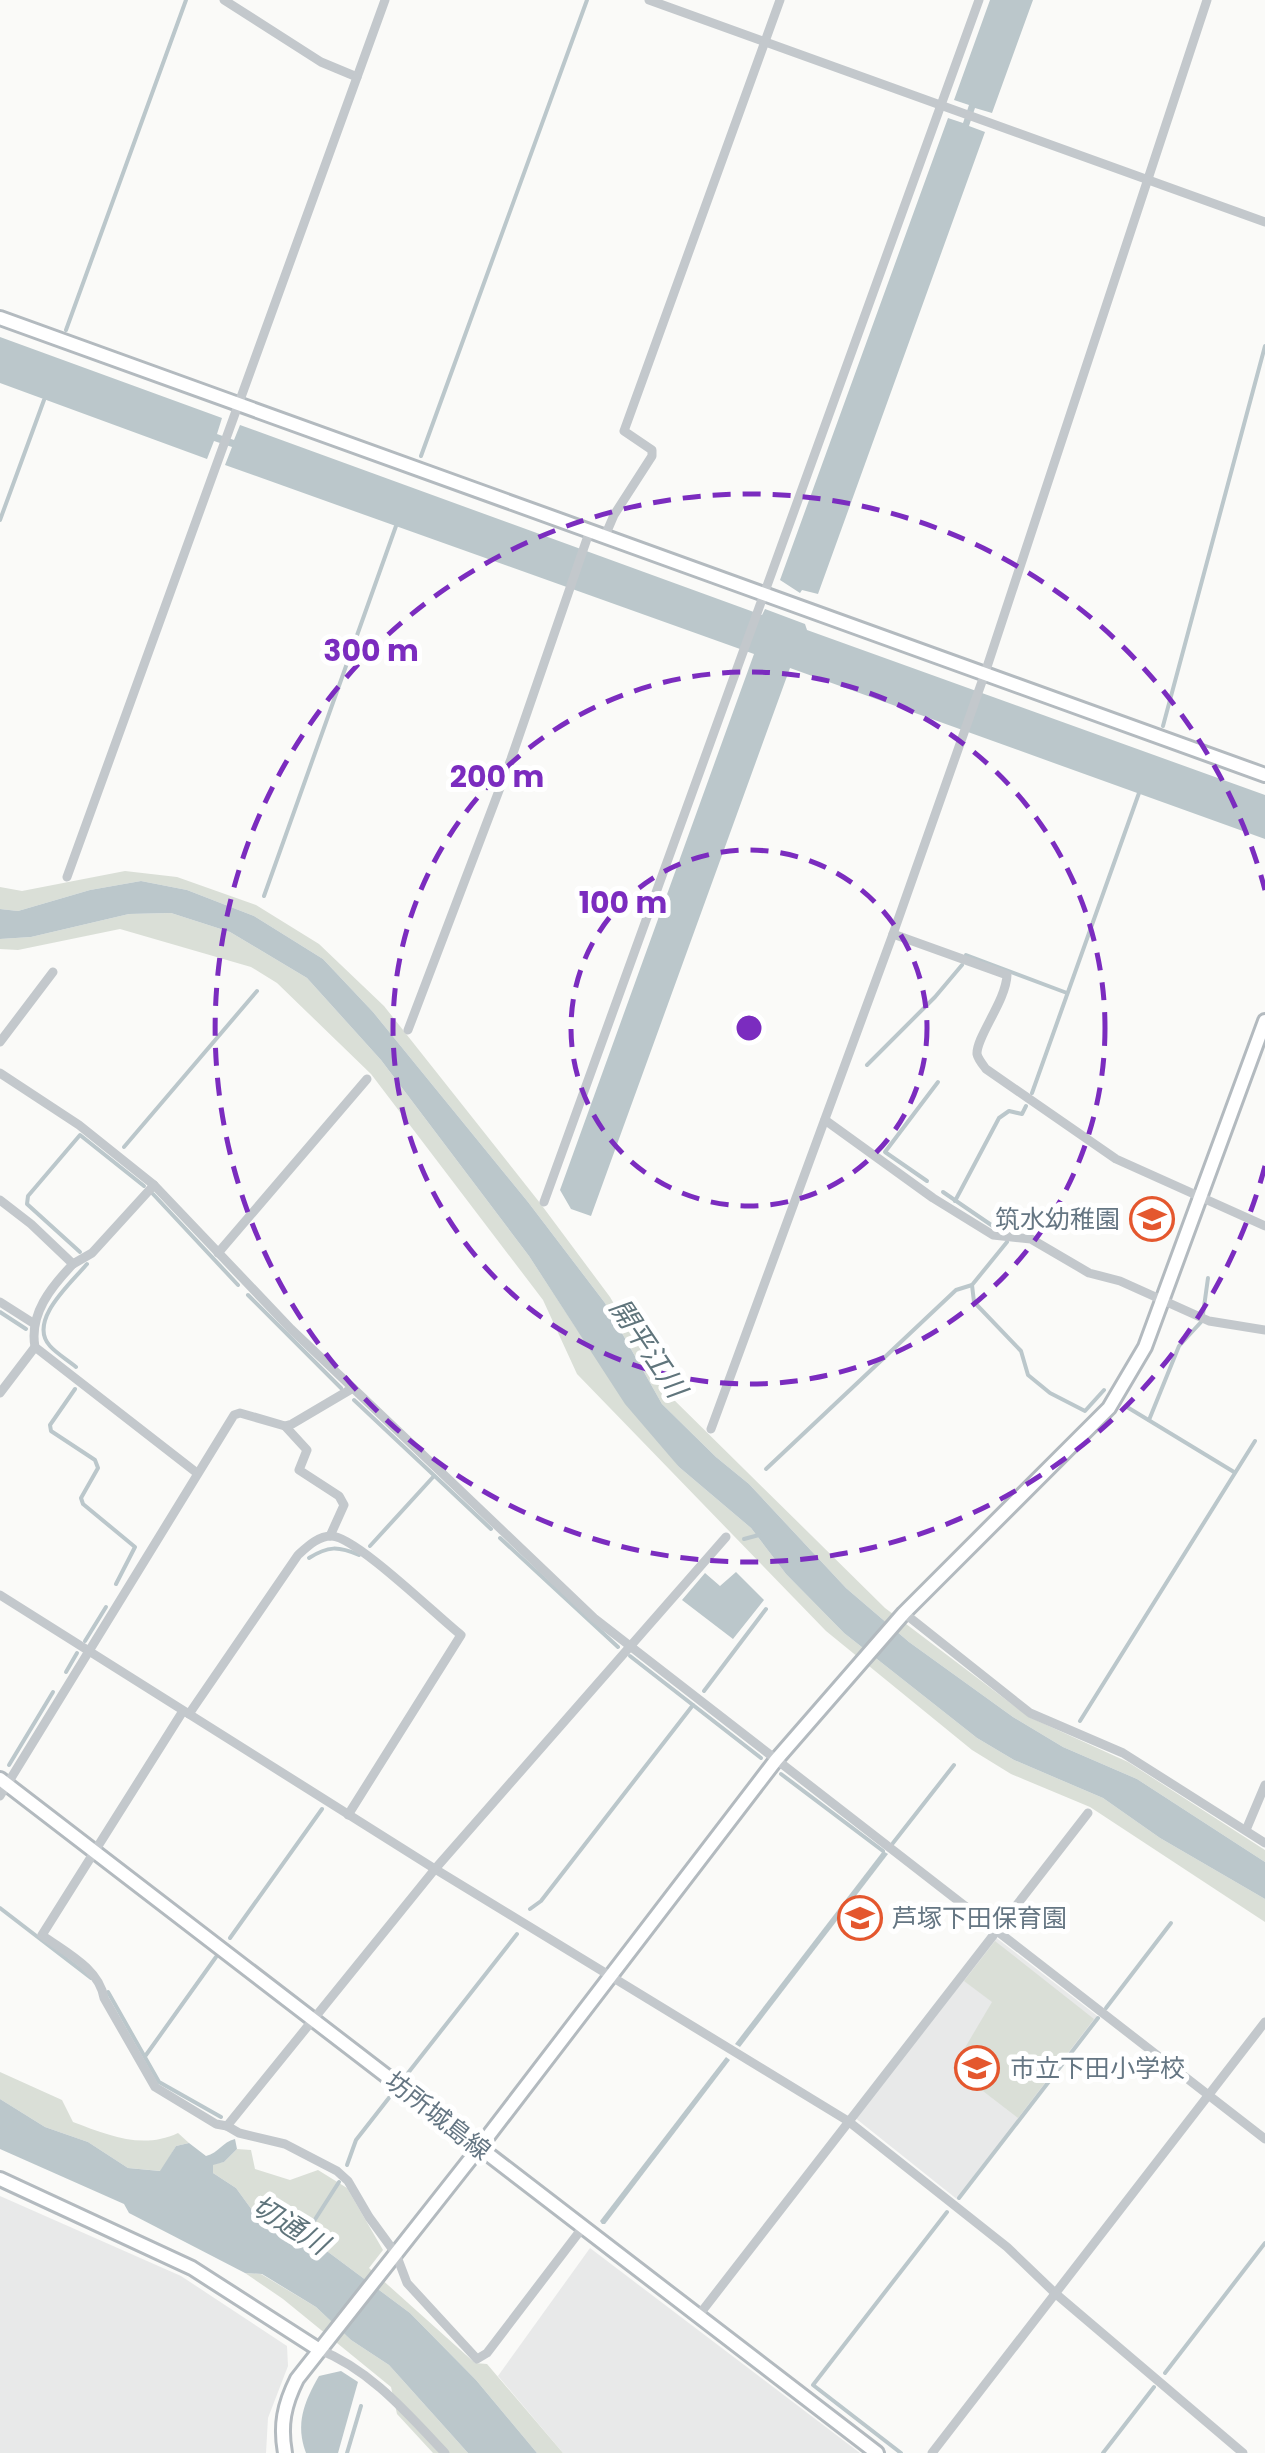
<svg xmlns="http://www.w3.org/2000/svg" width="1265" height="2453" viewBox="0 0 1265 2453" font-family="Poppins,'Noto Sans JP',sans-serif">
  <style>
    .built { fill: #e8e9e9 }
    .green { fill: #dadfd7 }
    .water { fill: #bbc7cb }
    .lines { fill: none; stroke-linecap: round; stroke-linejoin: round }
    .stream { stroke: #bbc7cb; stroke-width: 4 }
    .secondary-casing { stroke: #b3babf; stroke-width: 18 }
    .street { stroke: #c3c8cc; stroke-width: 9 }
    .secondary { stroke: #fff; stroke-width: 12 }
    .ring { fill: none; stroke: #7b2cbf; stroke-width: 5; stroke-dasharray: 18 12 }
    .labels { text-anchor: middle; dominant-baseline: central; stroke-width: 10; stroke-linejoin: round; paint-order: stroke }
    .poi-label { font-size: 25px; fill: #657683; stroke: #fff; text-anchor: start }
    .street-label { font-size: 25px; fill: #657683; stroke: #fff }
    .water-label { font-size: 28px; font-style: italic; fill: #60757c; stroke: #fff }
    .centre { fill: #7b2cbf; stroke: #fff; stroke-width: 5 }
    .ring-label { font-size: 30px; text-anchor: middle; font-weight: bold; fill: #7b2cbf; stroke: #fff; stroke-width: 10; stroke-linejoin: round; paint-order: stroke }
  </style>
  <rect width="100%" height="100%" fill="#fafaf8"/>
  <g class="built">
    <path d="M994,1936L1100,2018L958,2200L854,2117Z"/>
    <path d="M0,2196L181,2276L287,2346L288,2366L268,2418L266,2453H0Z"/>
    <path d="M590,2248L860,2453H563L498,2376Z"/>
  </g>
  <g class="green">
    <path d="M125,871L177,877L256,905L319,944L384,1006L540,1203L610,1297L665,1391L885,1608L1029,1717L1128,1762L1265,1850V1862L1137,1779L1063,1747L1013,1717L909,1642L846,1588L749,1484L716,1457L662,1404L605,1303L528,1202L373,1012L323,959L254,916L187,890L141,881L90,890L18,911L0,909V887L22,891Z"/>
    <path d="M171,913L230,932L307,978L381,1060L529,1256L576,1328L679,1467L751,1528L786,1574L844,1633L977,1738L1014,1760L1103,1798L1160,1838L1265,1899V1922L1090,1807L1011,1774L972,1750L826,1631L577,1374L543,1300L371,1074L277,983L251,967L120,929L18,950L0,949V939L31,937L129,914Z"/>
    <path d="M995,1941L1094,2019L1018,2118L953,2068L992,2002L964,1981Z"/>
    <path d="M0,2072L62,2100L73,2122C108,2135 142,2150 178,2133L189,2143L176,2146L161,2171L128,2168L88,2142L45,2127L0,2099Z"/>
    <path d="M237,2149L251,2150L255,2169L290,2180L318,2170L347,2188L383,2250L369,2268L475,2363L487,2364L563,2453H537L476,2380L410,2313L304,2234L252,2210L236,2188L213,2173V2164L224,2162Z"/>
    <path d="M245,2273L261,2274L316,2307L351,2340L389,2365L468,2453H433L397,2414L391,2387L283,2299Z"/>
  </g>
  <g class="water">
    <path d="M990,0H1033L992,113L975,108L969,126L985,132L818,594L802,590L800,593L780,580L948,118L963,123L969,105L954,100Z"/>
    <path d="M0,337L222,418L217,434L234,440L240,425L762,615L765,609L805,624L807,630L1265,795V839L790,668L591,1216L571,1209L560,1190L754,654L225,465L232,447L214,441L207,459L0,383Z"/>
    <path d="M141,881L187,890L254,916L323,959L373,1012L528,1202L605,1303L662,1404L716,1457L749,1484L846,1588L909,1642L1013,1717L1063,1747L1137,1779L1265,1862V1899L1160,1838L1103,1798L1014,1760L977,1738L844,1633L786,1574L751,1528L679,1467L625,1404L529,1256L381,1060L307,978L230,932L171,913L129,914L31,937L0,939V909L18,911L90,890Z"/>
    <path d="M736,1572L764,1600L733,1639L682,1600L705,1573L720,1586Z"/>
    <path d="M883,1851L888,1854L740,2047L735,2044Z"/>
    <path d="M726,2057L730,2060L605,2224H602L600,2221Z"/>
    <path d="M0,2099L45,2127L88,2142L128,2168L160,2171L176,2146L189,2143L206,2156C219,2153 222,2142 235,2139L237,2149L224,2162L213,2165V2173L236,2188L252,2210L304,2234L410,2313L476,2380L537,2453H468L389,2365L351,2340L316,2307L262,2274L245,2273L129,2213L124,2204L0,2149Z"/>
    <path d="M341,2371L358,2382L338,2453H306C295,2424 304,2402 319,2376Z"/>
  </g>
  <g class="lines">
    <g class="stream">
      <path d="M66,330L186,0"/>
      <path d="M421,456L587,0"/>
      <path d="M0,520L44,400"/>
      <path d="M1163,726L1265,346"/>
      <path d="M264,896L396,526"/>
      <path d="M966,955L1067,993"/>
      <path d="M867,1065L935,997L962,965"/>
      <path d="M1032,1093L1139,793"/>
      <path d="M124,1147L257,991"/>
      <path d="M927,1181L885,1152L938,1082"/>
      <path d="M943,1192L1000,1231"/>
      <path d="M153,1194L238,1285"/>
      <path d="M955,1201L999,1118L1009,1111L1022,1114L1026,1106"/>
      <path d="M1007,1242L972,1285L974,1302L1021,1351L1028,1375L1050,1393L1085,1411L1104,1390"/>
      <path d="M80,1252L27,1204L28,1196L80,1135L144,1186"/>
      <path d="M248,1295L341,1388"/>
      <path d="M0,1312L26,1329"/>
      <path d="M1203,1314L1208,1278"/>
      <path d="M76,1367C68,1360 57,1354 50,1346C27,1321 71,1283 87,1264"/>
      <path d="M75,1389L50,1425L51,1431L95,1460L98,1468L81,1498L83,1504L135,1547L116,1584"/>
      <path d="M354,1400L491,1529"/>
      <path d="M1127,1407L1234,1472"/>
      <path d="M1149,1420L1179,1346L1202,1321"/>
      <path d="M766,1469L956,1290L972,1285"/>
      <path d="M500,1538L618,1647"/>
      <path d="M744,1539L759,1535"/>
      <path d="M370,1546L434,1476"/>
      <path d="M309,1558C328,1546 338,1546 359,1555"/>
      <path d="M85,1641L106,1607"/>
      <path d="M630,1656L761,1758"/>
      <path d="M66,1672L77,1653"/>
      <path d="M704,1691L766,1609"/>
      <path d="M1080,1721L1255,1441"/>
      <path d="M9,1765L53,1692"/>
      <path d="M781,1774L883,1851"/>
      <path d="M893,1843L954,1765"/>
      <path d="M0,1908L91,1978"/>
      <path d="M530,1909L541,1901L693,1705"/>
      <path d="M230,1938L322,1809"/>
      <path d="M108,1992L159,2082L221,2117"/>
      <path d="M1106,2008L1171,1923"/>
      <path d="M146,2055L216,1957"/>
      <path d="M408,2073L517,1934"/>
      <path d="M347,2165L356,2140L392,2094"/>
      <path d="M959,2198L1098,2018"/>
      <path d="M314,2221L339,2182"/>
      <path d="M1165,2373L1265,2243"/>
      <path d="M347,2453L361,2406"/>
      <path d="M901,2453L813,2385L947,2212"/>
      <path d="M1103,2453L1154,2387"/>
    </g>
    <g class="secondary-casing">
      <g id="secondary">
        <path d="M0,318L1265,775"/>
        <path d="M0,1779L877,2453"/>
        <path d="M0,2179L192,2268L318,2349"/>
        <path d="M285,2453C280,2425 284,2405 297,2379L479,2148L776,1760L904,1613L1109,1408L1145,1347L1265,1021"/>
      </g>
    </g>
    <g class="street">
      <path d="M224,0L321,62L357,77"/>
      <path d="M649,0L1265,222"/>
      <path d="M605,536L614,515L652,456V450L624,431L780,0"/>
      <path d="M67,877L385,0"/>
      <path d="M893,934L1007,975C1006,1001 976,1037 977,1054C978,1059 983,1065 986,1069L1116,1159L1265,1226"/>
      <path d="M408,1030L511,759L590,530"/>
      <path d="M0,1042L53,972"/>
      <path d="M0,1073L79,1125L154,1185L291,1329L594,1618L1265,2139"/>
      <path d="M825,1120L933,1198L993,1235L1031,1239L1089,1273L1120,1281L1209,1321L1265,1330"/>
      <path d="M0,1200L31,1224L73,1264C51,1287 29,1314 35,1347L197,1473"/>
      <path d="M544,1202L979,0"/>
      <path d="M218,1253L367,1079"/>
      <path d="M73,1264L92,1253L154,1185"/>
      <path d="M0,1302L33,1323"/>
      <path d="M0,1393L35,1347"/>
      <path d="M285,1426L307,1450L299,1470L339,1496L344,1505L330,1536"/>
      <path d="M711,1429L893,934L985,673L1207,0"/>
      <path d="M0,1595L435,1869L848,2121L1007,2247L1056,2294L1243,2453"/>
      <path d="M904,1613L1030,1713L1123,1753L1265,1843"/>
      <path d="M183,1711L42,1935C65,1952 99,1968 104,1998L155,2087L216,2124L227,2126L435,1869L726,1537"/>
      <path d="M189,1714L298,1555C307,1547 318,1536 331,1536C354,1535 438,1617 461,1635L348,1815"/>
      <path d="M0,1796L234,1415L240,1413L285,1426L292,1424L353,1388"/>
      <path d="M1246,1830L1265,1785"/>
      <path d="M227,2126L239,2133L285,2144L337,2171L348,2181L369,2217L396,2254L407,2283L477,2359L487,2353L583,2227"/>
      <path d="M699,2315L1088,1813"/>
      <path d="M318,2349C371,2370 407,2413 445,2453"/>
      <path d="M932,2453L1265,2022"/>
    </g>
    <use href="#secondary" class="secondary"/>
  </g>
  <g class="ring">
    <circle cx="749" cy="1028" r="178"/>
    <circle cx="749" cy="1028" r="356"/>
    <path d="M1265 1166A534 534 0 1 1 1265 890"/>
  </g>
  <defs>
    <g id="school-ring" transform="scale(2.25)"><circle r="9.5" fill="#fff" stroke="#e4572e" stroke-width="1.5"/><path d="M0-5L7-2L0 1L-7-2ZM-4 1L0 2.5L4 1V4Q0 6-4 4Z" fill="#e4572e"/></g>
  </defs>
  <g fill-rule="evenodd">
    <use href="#school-ring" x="1152" y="1219"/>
    <use href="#school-ring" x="860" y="1918"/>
    <use href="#school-ring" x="977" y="2068"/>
  </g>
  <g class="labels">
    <g class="poi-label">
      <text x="1120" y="1219" text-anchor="end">筑水幼稚園</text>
      <text x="892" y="1918">芦塚下田保育園</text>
      <text x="1010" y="2068">市立下田小学校</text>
    </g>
    <g class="street-label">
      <text transform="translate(438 2116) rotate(38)">坊所城島線</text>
    </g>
    <g class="water-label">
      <text transform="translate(648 1348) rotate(56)">開平江川</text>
      <text transform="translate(290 2225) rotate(32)">切通川</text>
    </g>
  </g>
  <circle cx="749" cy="1028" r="15" class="centre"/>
  <g class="ring-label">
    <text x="371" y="661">300 m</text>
    <text x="497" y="787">200 m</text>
    <text x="623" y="913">100 m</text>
  </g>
</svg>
